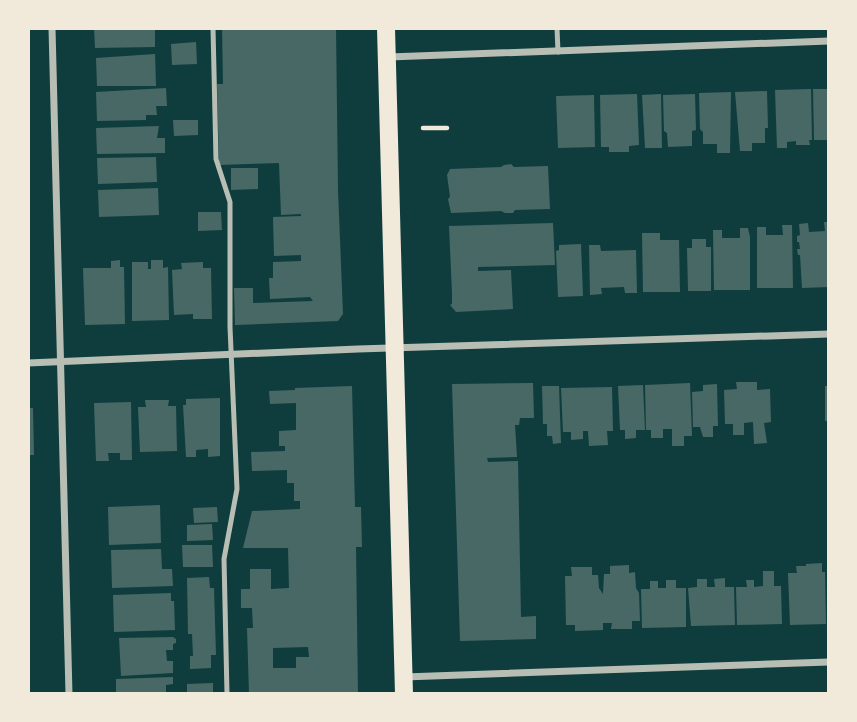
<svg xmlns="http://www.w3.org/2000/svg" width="857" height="722" viewBox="0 0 857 722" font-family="'Titillium Web',sans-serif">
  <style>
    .building { fill: #486865; fill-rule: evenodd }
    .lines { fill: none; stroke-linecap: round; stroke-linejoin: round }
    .path { stroke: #f1e9da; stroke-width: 4.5 }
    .service { stroke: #b8beb3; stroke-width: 5 }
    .minor { stroke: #b8beb3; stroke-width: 7 }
    .primary { stroke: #f1e9da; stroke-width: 18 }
  </style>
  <rect width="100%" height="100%" fill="#0f3d3e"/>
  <g class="building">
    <path d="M94,28H155V47L95,48Z"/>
    <path d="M222,28H336L338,190L343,314L338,321L235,325L234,288H253V303L313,301L310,297L270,299L269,278H273V262L301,261V255L274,256L273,217L301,216V214L281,215L279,163L219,165L217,84H223Z"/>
    <path d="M196,42L197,64L172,65L171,44Z"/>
    <path d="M155,54L156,86H97L96,58Z"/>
    <path d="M166,88L167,106H156L157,115H146V120L97,121L96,92Z"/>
    <path d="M811,89L812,140H809L810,145H796V141L787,142V148H777L775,90Z"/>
    <path d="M813,89H829V140H814Z"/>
    <path d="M767,91L768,128H765V143H752V151H740L735,92Z"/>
    <path d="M731,92L730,153H717V144H703V132L700,129L699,93Z"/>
    <path d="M637,94L639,145L629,146V152H609V147H601L600,95Z"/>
    <path d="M661,94L662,148H645L642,95Z"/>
    <path d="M695,94L696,130L692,131V146L668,147L667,133L664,131L663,95Z"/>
    <path d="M594,95L595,147L558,148L556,96Z"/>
    <path d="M173,120H198V135L174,136Z"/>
    <path d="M159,126L157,138H165V153L97,154L96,128Z"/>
    <path d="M156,157L157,182L98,184L97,158Z"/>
    <path d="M511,164L514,167L548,166L550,209L515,210L513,213H505L501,211L451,213L448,199L450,197L447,175L450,169L501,167L504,165Z"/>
    <path d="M231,168H258V189L231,190Z"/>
    <path d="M158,188L159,215L99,217L98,190Z"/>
    <path d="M198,212H221L222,230L198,231Z"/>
    <path d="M824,222H829V287L802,288L800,255H798L797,249H800L799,242H797V236L800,235L799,224L808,223L809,232L825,231Z"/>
    <path d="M553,223L555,265L478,267V271L511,270L513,309L456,312L450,305L452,304V293L449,226Z"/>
    <path d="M782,225H792L793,288H757V227H766V235H783Z"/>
    <path d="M740,228H748L750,237V290H714L713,230H722V238H740Z"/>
    <path d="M642,233H660V240H679L680,292H643Z"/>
    <path d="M692,239H706V247H711V291H688L687,248H692Z"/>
    <path d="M581,244L583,296L558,297L556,251L559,250V245Z"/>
    <path d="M589,245H600L601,251L636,250L637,293H625L624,287L601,288L602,294L590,295Z"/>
    <path d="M120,260V267H124L125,324L85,325L83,268H111V261Z"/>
    <path d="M151,260H163V268L168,267L169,320L132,321V262H148V269H151Z"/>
    <path d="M203,262V268H211L212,319H193V314L174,315L172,270L182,269L181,263Z"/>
    <path d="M736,382H757V390L770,389L771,422L764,423L767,443L754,444L753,422L744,423V435H733V424H725L724,390L737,389Z"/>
    <path d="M533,383L534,418H520L519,425H515L517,457L487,458L488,462L518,461L521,617L536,616V639L460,641L452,384Z"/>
    <path d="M690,383L692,436H684V446H672V429H663V438H651V430H646L645,385Z"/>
    <path d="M717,384L718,426H713V437H703L700,427H693L692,392L703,391V385Z"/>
    <path d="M643,385L645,430H636V438L625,439V430H620L618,386Z"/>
    <path d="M352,386L355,507H361L362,547H356L358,694H249L247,628H253L252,608H241V589H250V569H271V589L289,588L288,548H243L252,511L300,509V501H294V483H287V470L252,471L251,452L285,451V446H279V431L296,430V403L270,404L269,391L295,390V388ZM308,647L309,657H296V668H273V648Z"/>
    <path d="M542,386H559L561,443L553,444L552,436H547V424H543Z"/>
    <rect x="825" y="386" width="4" height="35"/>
    <path d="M612,387L613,431H607L608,445L589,446L588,431H583V439L571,440V432H563L561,388Z"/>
    <path d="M220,398V456L208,457V449L196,450V457H186L183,405H186V399Z"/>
    <path d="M145,400H169L168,406H176L177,451L140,452L138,407H146Z"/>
    <path d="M131,402L132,460H120V453H108L109,461H96L94,403Z"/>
    <path d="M28,408H33L34,455H28Z"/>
    <path d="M160,505L161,543L109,545L108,507Z"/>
    <path d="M217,507L218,522L194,523L193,508Z"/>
    <path d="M212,524L213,540L187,541V525Z"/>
    <path d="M182,545H212L213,567H183Z"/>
    <path d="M161,549L162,569H172L173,586L112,588L111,550Z"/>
    <path d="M822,563V572H825L826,624L790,625L788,573H797L796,566H806V564Z"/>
    <path d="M629,565V573L635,572L636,588L639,593L640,621H632V629H611L612,623H603V630L575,631V625H566L565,576H572L571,567H592V575H598L599,588L603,594L604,574H610V566Z"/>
    <path d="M763,571H774V586H781L782,624L737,625L736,587H747L746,580H754V587L763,586Z"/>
    <path d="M209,577L210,588H214L216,655H211V668L190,669V656H193L192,634H188L187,578Z"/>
    <path d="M725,578V587H734L735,625L691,626L688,588L697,587V579H707V587H715L714,579Z"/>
    <path d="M666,580H676V588H686V627L642,628L641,589H650V581H658V588H666Z"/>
    <path d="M171,593V601H174L175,630L114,632L113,595Z"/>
    <path d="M173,637L176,639V643L173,644V650H166L167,661H173V673L121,676L119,638Z"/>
    <path d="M173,677V684L166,685V694H116V679Z"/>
    <path d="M213,683V694H187V684Z"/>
  </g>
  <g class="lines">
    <path class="path" d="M423,128H447"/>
    <g class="service">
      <path d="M213,28L216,159L230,202V327L237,489L224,559L227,694"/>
      <path d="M557,28L558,52"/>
    </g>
    <g class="minor">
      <path d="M52,28L69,694"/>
      <path d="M389,57L829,41"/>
      <path d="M28,363L358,349L829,334"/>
      <path d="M404,677L829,662"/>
    </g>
    <path class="primary" d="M386,28L404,694"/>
  </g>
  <rect width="857" height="722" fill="none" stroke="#f1e9da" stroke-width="60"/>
</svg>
